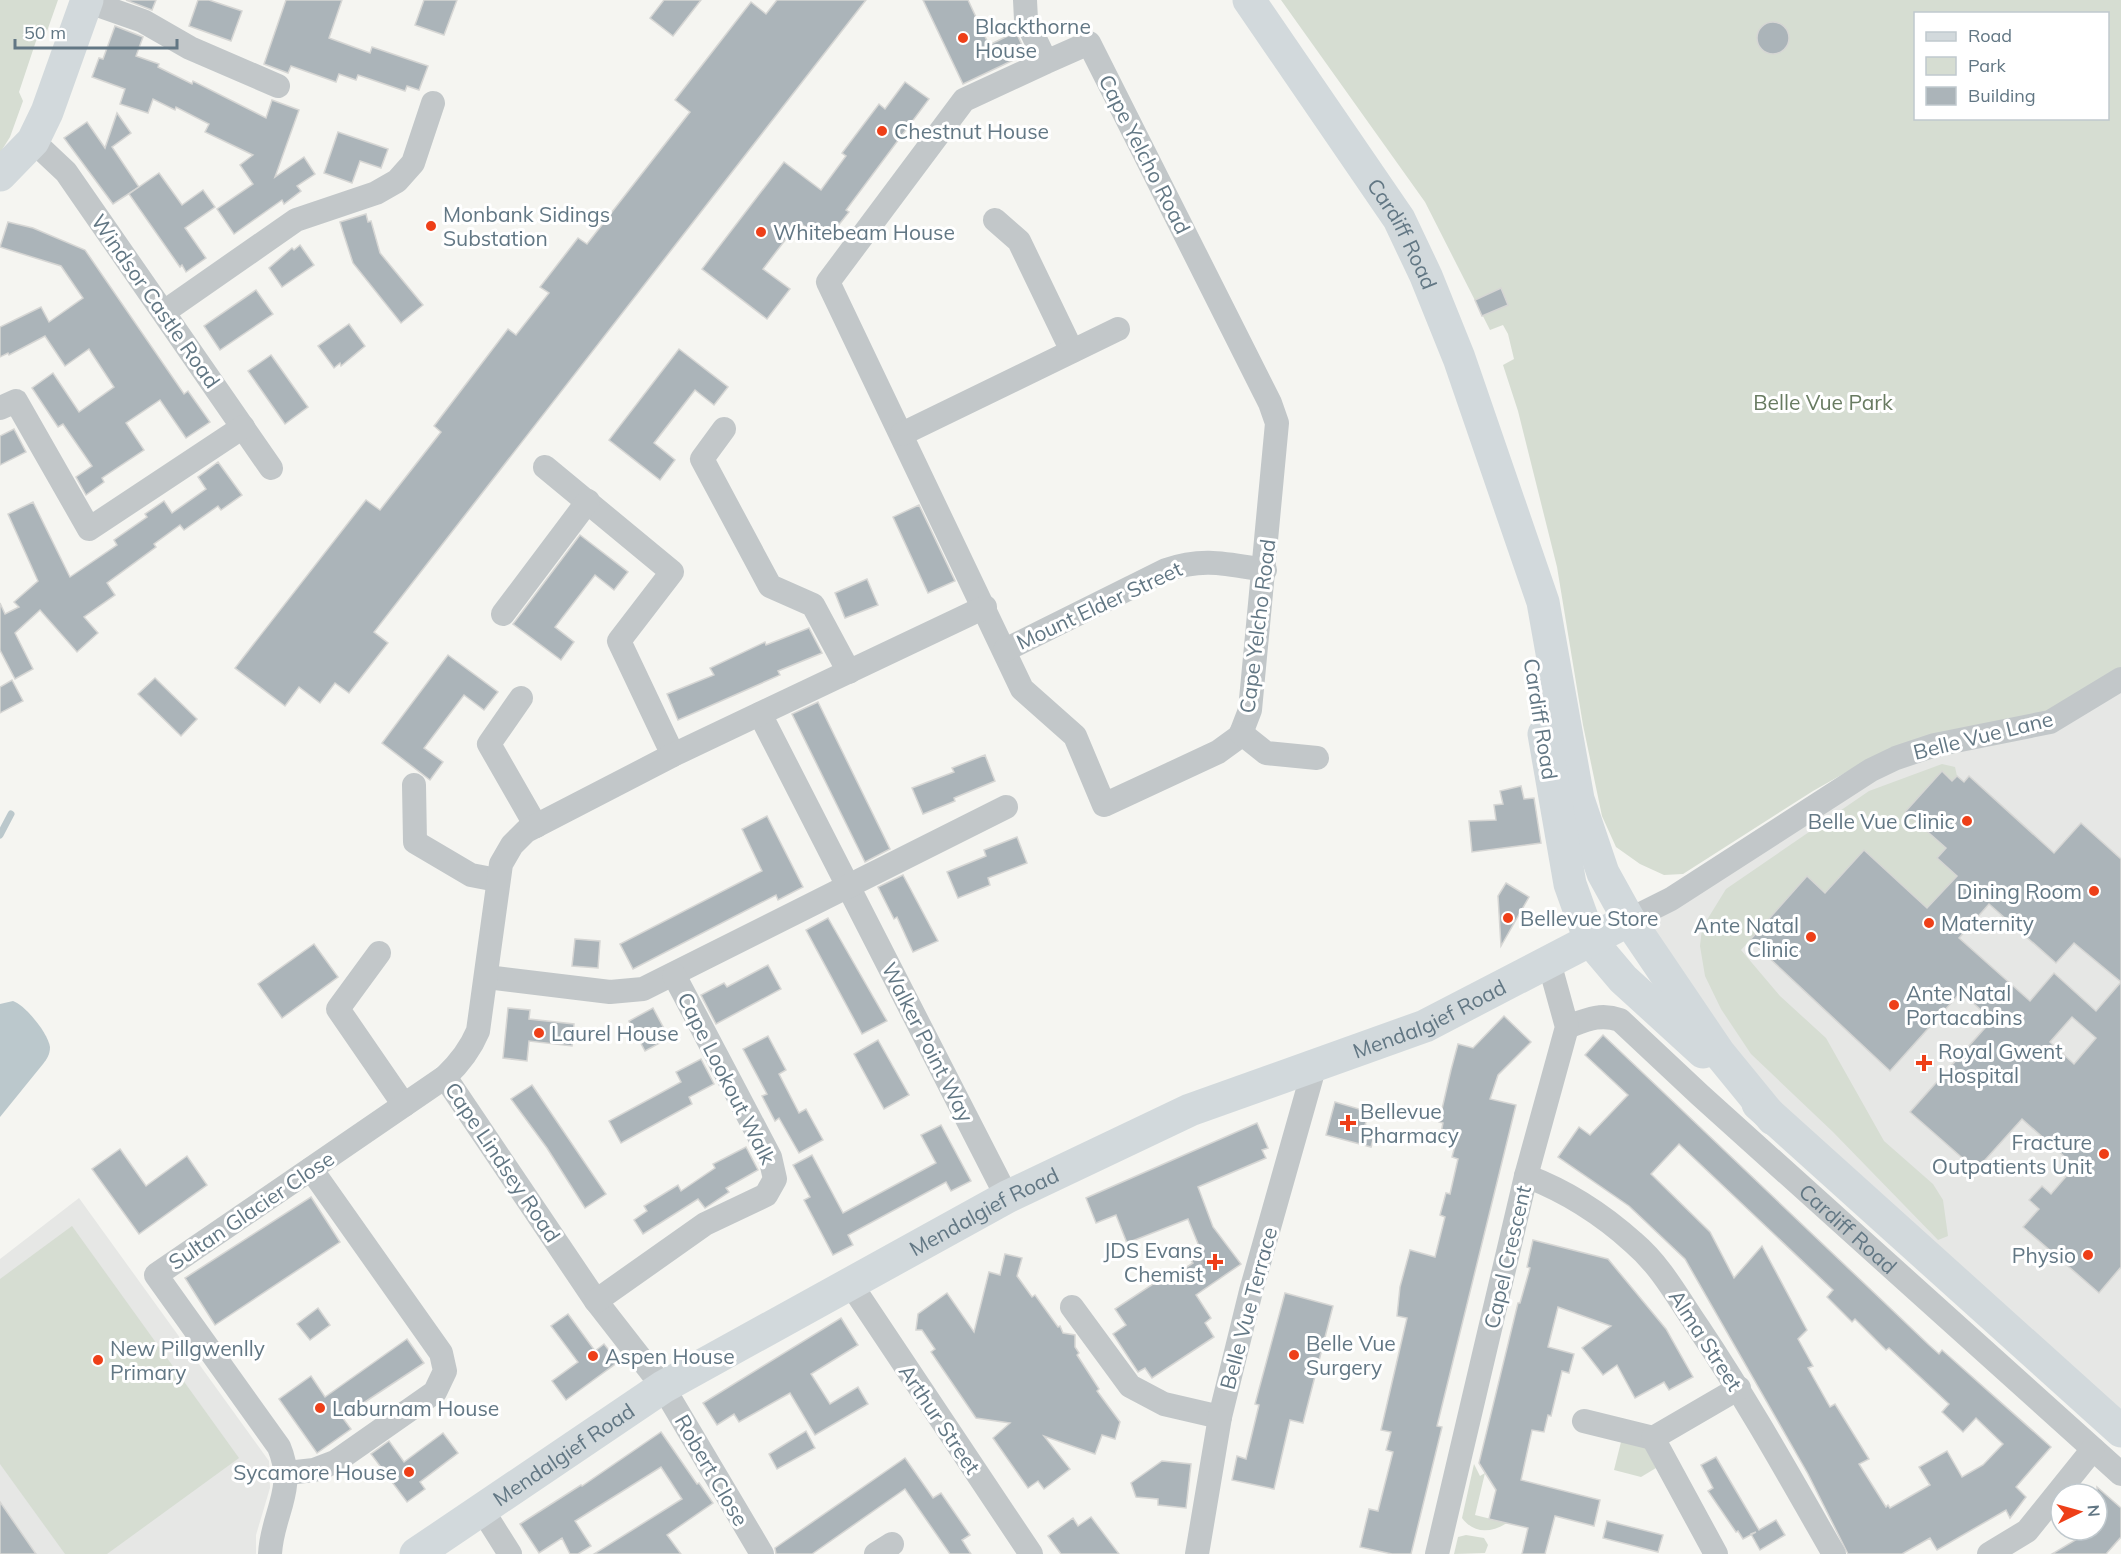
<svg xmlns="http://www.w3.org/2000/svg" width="2121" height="1554" viewBox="0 0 2121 1554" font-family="Mulish,sans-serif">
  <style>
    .built { fill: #e6e7e5 }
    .green { fill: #d6ddd2; fill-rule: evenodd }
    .water { fill: #bbc8cc }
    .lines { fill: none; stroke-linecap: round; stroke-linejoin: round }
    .stream { stroke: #bbc8cc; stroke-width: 7 }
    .building { fill: #abb4b9; stroke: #d6d6d4; stroke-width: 1.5; fill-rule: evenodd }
    .street { stroke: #c2c7c9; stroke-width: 24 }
    .secondary { stroke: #d2d9dc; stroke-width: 33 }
    .poi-dot { fill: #ee3f18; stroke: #fff; stroke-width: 2 }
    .labels { text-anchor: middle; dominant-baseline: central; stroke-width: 6; stroke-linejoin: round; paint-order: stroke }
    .poi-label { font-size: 21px; fill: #627784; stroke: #fff; text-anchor: start }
    .street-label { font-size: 21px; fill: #627784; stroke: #fff }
    .park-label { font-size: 21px; fill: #687b61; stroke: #fff }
  </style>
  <rect width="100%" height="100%" fill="#f5f5f1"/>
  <g class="built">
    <path d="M2121,679V1431L1835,1175L1629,920L1871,770Z"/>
    <path d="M79,1198L269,1461L270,1488L256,1535V1554H0V1259Z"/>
  </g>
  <g class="green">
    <path d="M0,0H58L46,34L39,32L19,92L23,101L10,137L0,153Z"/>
    <path d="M1281,0H2121V669L2051,711L1873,757L1813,791L1683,874L1664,875L1640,864L1616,847L1602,816L1583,725L1557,567L1518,411L1503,365L1514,359L1508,334L1503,325L1490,330L1425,202ZM1916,14H2108V118H1916Z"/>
    <path d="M1942,764L1955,767L1957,776L1952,781L1942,772L1906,812L1946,848L1957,876L1927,908L1864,850L1838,878L1837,903L1807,877L1741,950L1780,996L1826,1038L1884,1141L1933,1184L1943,1200L1948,1236L1938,1240L1833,1132L1751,1054L1721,1009L1705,976L1700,946L1702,928L1726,889L1869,791Z"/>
    <path d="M72,1226L239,1458L107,1554H65L0,1464V1279Z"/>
    <path d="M1622,1438L1644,1445L1656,1468L1641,1477L1614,1470Z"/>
    <path d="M1474,1464L1480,1476L1485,1473L1475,1515L1507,1523C1491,1533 1474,1534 1462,1518Z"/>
    <path d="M1466,1535L1484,1538L1488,1545L1485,1553L1454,1554L1458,1537Z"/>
  </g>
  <path class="water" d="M13,1001C25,1005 48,1033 50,1047C50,1054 47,1059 43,1064L0,1117V1004Z"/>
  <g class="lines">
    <path class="stream" d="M0,835L11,814"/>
  </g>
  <g class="building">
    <path d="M126,0H156L152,10Z"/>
    <path d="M198,0H209L242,11L231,41L189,26Z"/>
    <path d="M286,0H342L329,38L370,53L372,47L428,66L419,90L407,86L405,91L358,75L356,80L339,74L336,82L291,66L288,73L264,64Z"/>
    <path d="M424,0H457L444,35L415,25Z"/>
    <path d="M664,0H701L673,36L650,18Z"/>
    <path d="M777,0H866L374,632L388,643L349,693L335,683L320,703L299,687L285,706L235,668L366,500L380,510L441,432L434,426L508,329L516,335L549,293L540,287L578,238L587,244L690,112L675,100L751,2L766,14Z"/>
    <path d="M923,0H968L989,45L1016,32L1026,54L963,84Z"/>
    <circle cx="1773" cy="38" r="16"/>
    <path d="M115,26L143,37L136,56L159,64L158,67L192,84L193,81L266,118L272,100L299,110L275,177L304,157L315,174L297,186L301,191L284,204L282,200L234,234L217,209L253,184L240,165L253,155L205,132L209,124L176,107L175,110L153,99L148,113L120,104L125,89L92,77L99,58L103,59Z"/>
    <path d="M905,82L929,99L846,210L849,212L825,242L799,222L763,269L790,289L767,319L702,269L784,162L821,190L846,156L842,153L879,104L885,109Z"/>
    <path d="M117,113L131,133L112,147L139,187L113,204L64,138L87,122L105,148Z"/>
    <path d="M338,132L388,149L381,168L360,161L352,183L324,173Z"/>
    <path d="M159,173L182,205L203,190L215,207L185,228L206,258L186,272L182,265L180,267L129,194Z"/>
    <path d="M366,214L368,222L371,221L380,253L423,305L401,323L353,263L343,232L340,222Z"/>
    <path d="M8,222L33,228L85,250L184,394L188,391L210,422L186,438L160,400L126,423L144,450L102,478L104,482L86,495L76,477L92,466L63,424L58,427L32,388L53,373L79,412L114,387L89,349L65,366L45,336L9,355L8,353L0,357V327L41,307L49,322L83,298L61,266L0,247Z"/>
    <path d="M300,245L314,265L282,287L269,268L292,248L294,250Z"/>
    <path d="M1501,288L1508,305L1482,316L1475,300Z"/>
    <path d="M256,290L273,314L220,350L204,326Z"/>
    <path d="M349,324L365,346L341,366L340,363L334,368L318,346Z"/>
    <path d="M679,349L728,387L714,405L695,390L654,443L675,460L660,480L609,440Z"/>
    <path d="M271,355L308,407L285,424L248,371Z"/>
    <path d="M14,429L26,452L0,465V436Z"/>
    <path d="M218,462L242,495L221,510L218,506L184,530L180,525L154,544L156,547L107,583L115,595L84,617L98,633L77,652L40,610L15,633L33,669L15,679L0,650V603L5,614L19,607L14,602L38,581L8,514L33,502L70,577L117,545L114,540L147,517L145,514L164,501L172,513L206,489L198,477Z"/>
    <path d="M919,505L955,581L928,593L893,517Z"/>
    <path d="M580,535L628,572L614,590L595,575L555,627L574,642L561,660L513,624Z"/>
    <path d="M867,579L878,605L845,618L835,593Z"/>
    <path d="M809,628L822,653L778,671L780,675L678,720L667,694L714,675L710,668L765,642L766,645Z"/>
    <path d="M448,655L498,692L484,710L464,695L424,748L443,762L430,780L382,743Z"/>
    <path d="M155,678L197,719L181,736L138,694Z"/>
    <path d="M12,680L23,701L0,713V687Z"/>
    <path d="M818,702L890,849L865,862L792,714Z"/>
    <path d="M985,755L995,781L954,798L955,801L923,814L912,788L954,772L952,768Z"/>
    <path d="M1942,771L1952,781L1957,776L1964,782L1969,776L2054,853L2081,823L2121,859V1267L2099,1293L2023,1227L2039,1209L2029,1200L2042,1186L2051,1194L2075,1166L2022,1119L1976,1170L1910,1112L1992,1020L1961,992L1890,1071L1750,940L1807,876L1825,893L1864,850L1927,908L1957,876L1937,858L1946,848L1905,812ZM1989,904L2056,963L2074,943L2121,982L2096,1011L2054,973L2030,1001L1959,938ZM2072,1017L2096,1038L2074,1064L2050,1042Z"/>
    <path d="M1521,786L1524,799L1534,798L1541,843L1472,852L1469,821L1496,820L1494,805L1503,804L1500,791Z"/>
    <path d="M767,816L803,887L778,900L776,895L633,969L620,944L762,871L742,829Z"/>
    <path d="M1017,837L1027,863L988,878L990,885L958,898L947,872L986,856L984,850Z"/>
    <path d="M903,875L938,941L913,952L897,917L894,919L878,887Z"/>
    <path d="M1506,883L1529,897L1501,946L1498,896Z"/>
    <path d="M828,918L887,1021L862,1034L806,930Z"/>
    <path d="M575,939L600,941L598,968L572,966Z"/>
    <path d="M314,944L338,977L282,1018L258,984Z"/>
    <path d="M768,965L781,989L716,1024L701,995L724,983L727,987Z"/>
    <path d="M508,1008L530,1010L529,1019L574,1024L572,1046L529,1041L527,1061L503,1058Z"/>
    <path d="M653,1008L669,1038L645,1051L629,1021Z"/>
    <path d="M1504,1016L1531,1042L1498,1075L1490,1099L1516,1105L1437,1426L1442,1427L1411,1554H1392L1360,1547L1369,1509L1378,1511L1393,1452L1386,1450L1391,1432L1381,1430L1407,1318L1397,1316L1400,1287L1410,1250L1435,1257L1445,1217L1440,1215L1446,1193L1450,1194L1458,1159L1452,1157L1455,1146L1439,1142L1443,1123L1439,1122L1451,1070L1458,1044L1473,1048Z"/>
    <path d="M1603,1035L1929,1345L1939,1354L1942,1350L2051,1447L2016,1487L2026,1497L2010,1518L2006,1510L1937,1550L1930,1538L1902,1554H1848L1808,1474L1685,1259L1629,1206L1558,1157L1579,1127L1590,1135L1628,1095L1585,1055ZM1679,1144L1833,1290L1827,1297L1852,1322L1855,1319L1886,1350L1889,1348L1949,1404L1942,1412L1963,1432L1976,1418L2003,1444L1983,1465L1962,1477L1947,1451L1919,1467L1930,1485L1890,1508L1888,1505L1886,1507L1859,1464L1869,1459L1835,1404L1830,1407L1808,1368L1813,1366L1798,1339L1807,1330L1762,1246L1734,1278L1710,1232L1651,1174Z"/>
    <path d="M768,1036L786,1070L779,1074L799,1113L806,1109L823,1140L799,1153L779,1118L775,1121L762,1096L767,1094L743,1049Z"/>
    <path d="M878,1040L909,1095L884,1109L854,1054Z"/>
    <path d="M701,1059L714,1084L689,1097L692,1104L621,1143L609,1121L681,1082L676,1072Z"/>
    <path d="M532,1085L606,1194L585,1208L547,1148L511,1099Z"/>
    <path d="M1335,1102L1369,1112L1365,1125L1376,1128L1371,1147L1326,1135Z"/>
    <path d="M1257,1123L1268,1148L1262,1150L1266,1158L1198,1187L1213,1227L1241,1264L1196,1295L1211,1318L1205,1323L1214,1337L1152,1378L1145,1368L1138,1372L1113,1334L1126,1325L1115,1309L1159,1280L1161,1284L1193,1263L1190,1259L1201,1251L1188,1219L1127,1243L1116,1215L1096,1223L1086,1198Z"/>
    <path d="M941,1125L971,1181L951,1191L946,1182L848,1235L853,1245L833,1255L804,1200L810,1197L793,1165L812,1155L843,1213L936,1163L921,1135Z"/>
    <path d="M746,1147L758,1170L726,1188L729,1192L705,1208L698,1199L643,1234L634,1220L647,1211L644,1206L678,1185L681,1191L715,1168L713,1164Z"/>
    <path d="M120,1149L146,1186L187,1156L207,1185L139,1234L92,1169Z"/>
    <path d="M311,1197L340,1242L215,1325L185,1278Z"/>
    <path d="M1533,1240L1608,1259L1666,1329L1693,1377L1669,1390L1664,1382L1635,1398L1617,1365L1603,1375L1582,1348L1611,1326L1558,1307L1548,1347L1574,1354L1569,1373L1562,1371L1551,1416L1548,1415L1544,1432L1532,1430L1521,1480L1600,1500L1594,1526L1555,1516L1545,1554H1522L1528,1528L1489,1519L1496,1490L1479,1463L1518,1303H1520L1530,1268L1527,1267Z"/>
    <path d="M1005,1254L1022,1258L1017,1276L1032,1297L1035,1295L1058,1327L1060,1326L1063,1333L1075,1335V1347L1079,1353L1077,1355L1099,1389L1097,1391L1120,1422L1115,1439L1102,1435L1095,1454L1044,1436L1070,1469L1044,1489L1038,1481L1028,1488L993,1438L1010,1423L976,1418L931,1352L935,1349L922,1330H916L918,1314L947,1293L974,1332L989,1272L1000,1275Z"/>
    <path d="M1285,1293L1333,1306L1303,1423L1290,1420L1274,1489L1232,1480L1237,1456L1246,1459L1259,1405L1255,1404Z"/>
    <path d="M318,1308L330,1325L310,1340L297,1324Z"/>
    <path d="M568,1314L595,1351L604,1344L618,1362L566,1400L552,1381L578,1362L551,1326Z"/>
    <path d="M841,1318L858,1345L811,1374L830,1404L858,1387L868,1404L815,1435L790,1393L739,1422L734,1414L717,1425L703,1403Z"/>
    <path d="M407,1339L424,1363L342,1417L351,1429L317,1453L279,1399L311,1376L325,1397Z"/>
    <path d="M806,1431L815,1448L777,1469L769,1454Z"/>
    <path d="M661,1432L697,1484L699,1483L713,1503L667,1535L681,1554H594L682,1499L661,1467L575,1521L591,1546L578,1554H570L562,1538L539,1553L520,1524L581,1485L582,1486Z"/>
    <path d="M443,1433L458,1453L420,1482L425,1489L407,1502L371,1454L389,1441L404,1462Z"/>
    <path d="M1716,1457L1759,1530L1776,1520L1785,1535L1760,1550L1751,1534L1756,1532L1743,1539L1738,1531L1736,1532L1708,1491L1713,1488L1701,1465Z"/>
    <path d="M905,1458L933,1498L941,1493L970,1535L962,1540L971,1554H950L905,1489L812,1554H776L775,1548Z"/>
    <path d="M1162,1461L1191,1464L1186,1508L1158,1505V1499L1136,1497L1131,1483Z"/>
    <path d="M2097,1487L2121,1508V1537L2106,1554H2052L2092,1530H2097Z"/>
    <path d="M0,1502L36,1554H0Z"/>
    <path d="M1091,1517L1119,1554H1061L1048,1536L1073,1518L1078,1526Z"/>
    <path d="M1607,1521L1663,1535L1658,1552L1603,1538Z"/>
  </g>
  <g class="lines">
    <g class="street">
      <path d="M1025,0L1026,20L1046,62L964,100L828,282L1022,689L1075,736L1104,805L1218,752L1240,736L1250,710L1277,423L1270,403L1089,43L1046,62"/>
      <path d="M86,1L143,21L190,48L278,86"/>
      <path d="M33,141L66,172L271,468"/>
      <path d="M995,220L1019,241L1072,351"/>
      <path d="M164,312L296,220L376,193L397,181L413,163L433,103"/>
      <path d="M0,408L16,401L89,529L243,427"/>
      <path d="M724,429L702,459L770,586L813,605L849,672"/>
      <path d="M902,434L1118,329"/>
      <path d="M545,467L672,572L619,641L673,755"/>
      <path d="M503,614L588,501"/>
      <path d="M1005,650L1166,570C1203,557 1227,564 1265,570"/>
      <path d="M521,698L489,744L536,826"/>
      <path d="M760,714L1007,1197"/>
      <path d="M1241,733L1266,753L1317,758"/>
      <path d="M414,785L415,842L471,875L497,880"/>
      <path d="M1629,920L1671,899L1871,770L1896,758L1935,745L2050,722L2121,679"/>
      <path d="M379,953L338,1009L404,1105"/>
      <path d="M487,977L610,992L643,989L1006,807"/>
      <path id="s1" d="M1567,1027C1586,1020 1600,1013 1620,1020L1700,1095L2121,1474"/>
      <path d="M445,1077L596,1301L663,1387L762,1554"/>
      <path d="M1526,1176C1566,1191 1603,1215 1634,1243C1661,1266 1678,1298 1698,1327C1747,1400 1790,1477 1834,1554"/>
      <path d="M850,1283L1031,1554"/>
      <path d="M596,1301L705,1224L766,1195L775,1179L770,1157L674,975"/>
      <path d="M1072,1307L1130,1386L1164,1404L1220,1417"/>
      <path d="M1584,1421L1653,1438"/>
      <path d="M287,1473L314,1470L335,1462L435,1392L445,1371L441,1353L311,1169"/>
      <path d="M481,1508L510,1554"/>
      <path d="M270,1554C272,1513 297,1490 279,1447L156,1275L445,1077C460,1063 470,1050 478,1031L501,864L512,845L526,831L673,755L985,607"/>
      <path d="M876,1554L892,1544"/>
      <path d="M1197,1554L1220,1417L1251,1291L1315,1065"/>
      <path d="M1437,1554L1526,1176L1567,1027L1549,962"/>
      <path d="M1716,1554L1653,1438L1739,1388"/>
      <path d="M1989,1554L2027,1531L2093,1449"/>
    </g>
    <g class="secondary">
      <path id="s2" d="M1249,0L1399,219L1426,276L1459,358L1543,602L1578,799L1603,873L1629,920L1719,1053L1773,1119"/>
      <path d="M0,175L33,141L47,112L87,0"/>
      <path d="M1544,734L1570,884L1590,940L1623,979L1703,1052"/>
      <path d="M1758,1104L2121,1431"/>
      <path id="s3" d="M416,1554L663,1387L1007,1197L1190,1110L1425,1026L1629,920"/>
    </g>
  </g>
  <g class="poi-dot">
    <circle cx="963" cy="38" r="6"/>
    <circle cx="882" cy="131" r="6"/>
    <circle cx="431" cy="226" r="6"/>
    <circle cx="761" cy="232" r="6"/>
    <circle cx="1967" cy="821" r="6"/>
    <circle cx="2094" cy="891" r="6"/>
    <circle cx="1508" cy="918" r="6"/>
    <circle cx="1929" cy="923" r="6"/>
    <circle cx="1811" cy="937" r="6"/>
    <circle cx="1894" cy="1005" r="6"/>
    <circle cx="539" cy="1033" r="6"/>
    <path d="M1921 1054h6v6h6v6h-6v6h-6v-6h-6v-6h6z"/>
    <path d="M1345 1114h6v6h6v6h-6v6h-6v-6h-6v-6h6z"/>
    <circle cx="2104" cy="1154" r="6"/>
    <circle cx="2088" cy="1255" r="6"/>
    <path d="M1212 1253h6v6h6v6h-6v6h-6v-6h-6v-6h6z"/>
    <circle cx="1294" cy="1355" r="6"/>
    <circle cx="593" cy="1356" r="6"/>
    <circle cx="98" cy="1360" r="6"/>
    <circle cx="320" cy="1408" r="6"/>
    <circle cx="409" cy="1472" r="6"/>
  </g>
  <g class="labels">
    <g class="poi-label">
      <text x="975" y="26">Blackthorne<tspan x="975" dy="24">House</tspan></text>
      <text x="894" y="131">Chestnut House</text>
      <text x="443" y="214">Monbank Sidings<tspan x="443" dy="24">Substation</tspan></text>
      <text x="773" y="232">Whitebeam House</text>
      <text x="1955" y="821" text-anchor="end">Belle Vue Clinic</text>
      <text x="2082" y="891" text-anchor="end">Dining Room</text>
      <text x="1520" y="918">Bellevue Store</text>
      <text x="1941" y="923">Maternity</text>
      <text x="1799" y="925" text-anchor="end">Ante Natal<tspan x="1799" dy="24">Clinic</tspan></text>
      <text x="1906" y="993">Ante Natal<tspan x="1906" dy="24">Portacabins</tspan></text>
      <text x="551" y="1033">Laurel House</text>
      <text x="1938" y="1051">Royal Gwent<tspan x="1938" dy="24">Hospital</tspan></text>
      <text x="1360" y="1111">Bellevue<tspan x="1360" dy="24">Pharmacy</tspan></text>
      <text x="2092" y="1142" text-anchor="end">Fracture<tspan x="2092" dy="24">Outpatients Unit</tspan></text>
      <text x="1203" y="1250" text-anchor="end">JDS Evans<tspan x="1203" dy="24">Chemist</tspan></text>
      <text x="2076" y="1255" text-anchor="end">Physio</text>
      <text x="1306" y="1343">Belle Vue<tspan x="1306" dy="24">Surgery</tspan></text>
      <text x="110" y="1348">New Pillgwenlly<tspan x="110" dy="24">Primary</tspan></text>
      <text x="605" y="1356">Aspen House</text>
      <text x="332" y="1408">Laburnam House</text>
      <text x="397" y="1472" text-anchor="end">Sycamore House</text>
    </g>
    <g class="street-label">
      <text transform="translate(1145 154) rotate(63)">Cape Yelcho Road</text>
      <text stroke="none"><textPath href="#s2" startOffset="280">Cardiff Road</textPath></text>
      <text transform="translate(156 301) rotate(55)">Windsor Castle Road</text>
      <text transform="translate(1099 605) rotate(-25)">Mount Elder Street</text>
      <text transform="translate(1257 626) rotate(-83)">Cape Yelcho Road</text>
      <text transform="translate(1541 719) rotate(81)">Cardiff Road</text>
      <text transform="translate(1983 735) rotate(-14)">Belle Vue Lane</text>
      <text stroke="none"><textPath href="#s3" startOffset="1150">Mendalgief Road</textPath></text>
      <text transform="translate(928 1042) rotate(63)">Walker Point Way</text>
      <text transform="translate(727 1078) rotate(63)">Cape Lookout Walk</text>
      <text transform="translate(503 1162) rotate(56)">Cape Lindsey Road</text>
      <text transform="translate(251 1210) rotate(-34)">Sultan Glacier Close</text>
      <text stroke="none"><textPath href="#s3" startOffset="664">Mendalgief Road</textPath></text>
      <text stroke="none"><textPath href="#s1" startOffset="364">Cardiff Road</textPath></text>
      <text transform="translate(1507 1257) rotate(-77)">Capel Crescent</text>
      <text transform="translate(1248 1308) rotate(-75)">Belle Vue Terrace</text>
      <text transform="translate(1706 1340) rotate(57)">Alma Street</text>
      <text transform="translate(940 1419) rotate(56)">Arthur Street</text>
      <text stroke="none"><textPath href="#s3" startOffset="178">Mendalgief Road</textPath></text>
      <text transform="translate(712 1470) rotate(60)">Robert Close</text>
    </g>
    <g class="park-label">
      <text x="1823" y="402">Belle Vue Park</text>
    </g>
  </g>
  <rect x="1914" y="12" width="195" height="108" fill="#ffffff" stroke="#c0c9ce" stroke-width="1.5"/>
  <rect x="1926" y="32" width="30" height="9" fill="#d2d9dc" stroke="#c0c9ce" stroke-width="1.5"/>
  <text x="1968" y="42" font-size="18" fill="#627784">Road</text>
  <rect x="1926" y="57" width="30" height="18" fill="#d6ddd2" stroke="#c0c9ce" stroke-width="1.5"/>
  <text x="1968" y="72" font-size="18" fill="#627784">Park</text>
  <rect x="1926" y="87" width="30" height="18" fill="#abb4b9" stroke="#c0c9ce" stroke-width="1.5"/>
  <text x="1968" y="102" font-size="18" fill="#627784">Building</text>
  <g transform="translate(2079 1512) rotate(85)"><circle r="28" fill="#ffffff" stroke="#c0c9ce" stroke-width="1.5"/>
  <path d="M0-4.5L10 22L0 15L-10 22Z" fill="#ee3f18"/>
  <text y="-9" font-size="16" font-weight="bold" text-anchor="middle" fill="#627784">N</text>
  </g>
  <path d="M15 39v9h162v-9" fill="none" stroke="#627784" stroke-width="3"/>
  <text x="24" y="39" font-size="18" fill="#627784" stroke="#ffffff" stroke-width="4.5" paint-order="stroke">50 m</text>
</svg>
